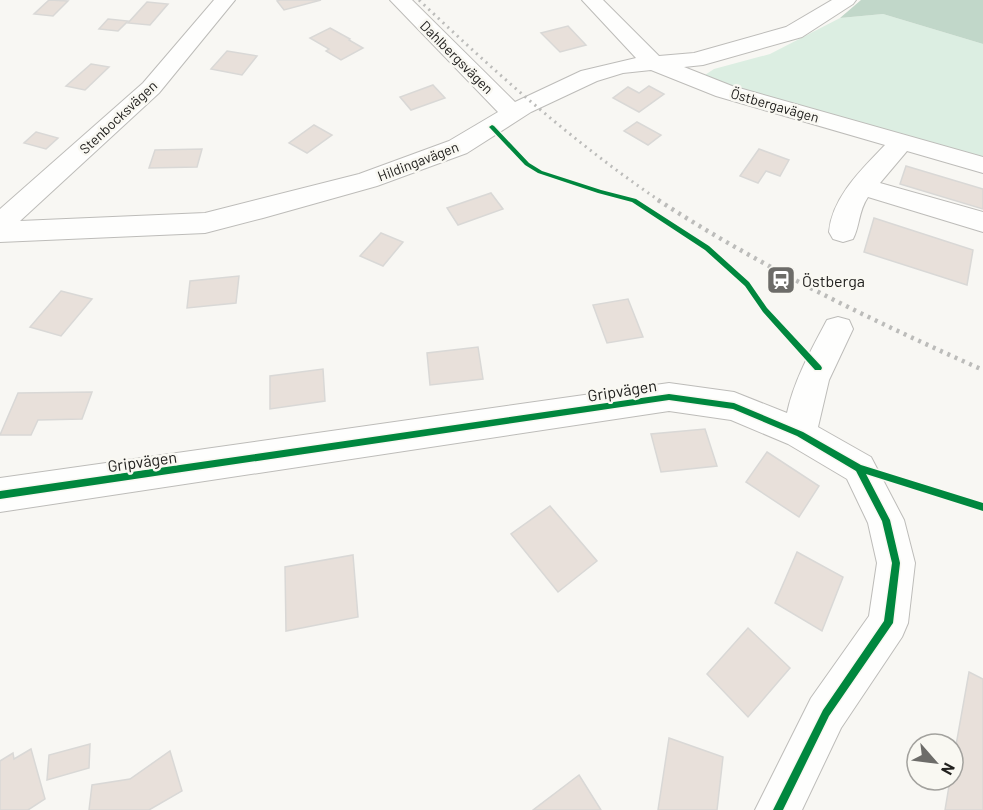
<svg xmlns="http://www.w3.org/2000/svg" width="983" height="810" viewBox="0 0 983 810" font-family="Barlow,sans-serif">
  <style>
    .green { fill: #dceee2 }
    .forest { fill: #c1d7c9 }
    .building { fill: #e8e0da; stroke: #d9d8d6; stroke-width: 1.5 }
    .lines { fill: none; stroke-linecap: round; stroke-linejoin: round }
    .minor-casing { stroke: #bdbcb9; stroke-width: 2 }
    .minor { fill: #fefefd; fill-rule: evenodd }
    .rail-far1 { stroke: #bcbcba; stroke-width: 3; stroke-dasharray: 2 4.5; stroke-linecap: butt }
    .rail { stroke: #bcbcba; stroke-width: 4.5; stroke-dasharray: 3 5; stroke-linecap: butt }
    .cycleway-casing { stroke: #f9f8f2; stroke-width: 3 }
    .cycleway { fill: #00873e; fill-rule: evenodd }
    .labels { text-anchor: middle; dominant-baseline: central; stroke-width: 5; stroke-linejoin: round; paint-order: stroke }
    .far-street-label { font-size: 14px; fill: #22211f; stroke: #f9f8f2 }
    .poi-label { font-size: 16px; fill: #22211f; stroke: #f9f8f2; text-anchor: start }
    .street-label { font-size: 16px; fill: #22211f; stroke: #f9f8f2 }
  </style>
  <rect width="100%" height="100%" fill="#f8f7f3"/>
  <path class="green" d="M883,14L983,44V161L732,89L705,75L714,69L770,54L840,18Z"/>
  <path class="forest" d="M861,0H983V44L883,14L840,18Z"/>
  <g class="building">
    <path d="M49,0L68,1L53,16L34,14Z"/>
    <path d="M280,0H321L284,10L277,1Z"/>
    <path d="M147,2L168,4L150,25L128,23Z"/>
    <path d="M108,19L128,21L118,31L99,29Z"/>
    <path d="M568,26L586,45L560,52L541,33Z"/>
    <path d="M330,28L350,39L349,40L363,48L341,60L326,51L329,49L310,38Z"/>
    <path d="M227,51L257,56L242,75L211,69Z"/>
    <path d="M91,64L109,67L85,90L66,86Z"/>
    <path d="M433,85L445,98L411,110L400,97Z"/>
    <path d="M649,86L664,94L639,112L613,98L628,87L639,93Z"/>
    <path d="M637,122L661,135L648,145L624,131Z"/>
    <path d="M314,125L332,135L307,153L289,143Z"/>
    <path d="M36,132L58,138L46,149L24,143Z"/>
    <path d="M202,149L197,167L149,168L155,150Z"/>
    <path d="M759,149L789,160L780,176L766,171L758,183L740,176Z"/>
    <path d="M906,166L983,189V209L900,184Z"/>
    <path d="M491,193L503,209L458,225L447,208Z"/>
    <path d="M874,218L973,250L967,285L864,252Z"/>
    <path d="M381,233L403,242L383,266L360,256Z"/>
    <path d="M239,276L236,303L187,308L190,281Z"/>
    <path d="M61,291L92,299L61,336L30,327Z"/>
    <path d="M628,299L643,337L607,343L593,305Z"/>
    <path d="M478,347L483,379L430,385L427,353Z"/>
    <path d="M323,369L325,401L270,409V376Z"/>
    <path d="M92,392L82,419L38,420L31,435H0L18,393Z"/>
    <path d="M705,429L717,466L661,472L651,434Z"/>
    <path d="M767,452L819,486L799,517L746,482Z"/>
    <path d="M550,506L597,561L558,592L511,534Z"/>
    <path d="M797,552L843,577L822,631L775,603Z"/>
    <path d="M353,555L358,617L286,631L285,567Z"/>
    <path d="M748,628L790,668L748,717L707,674Z"/>
    <path d="M969,672L983,679V810H945L950,780H953V762Z"/>
    <path d="M669,738L723,757L717,810H658Z"/>
    <path d="M90,744L89,768L47,780L49,755Z"/>
    <path d="M31,749L45,799L28,810H0V761L13,753L14,759Z"/>
    <path d="M170,751L182,791L149,810H89L92,785L130,779Z"/>
    <path d="M579,775L601,810H533Z"/>
  </g>
  <g class="lines">
    <g class="minor-casing">
      <g id="minor">
        <path d="M214,0H235L159,93L20,221L205,213L359,174L449,141L498,112L390,0H412L515,102L581,71L636,58L582,0H603L659,56L694,53L786,27L832,0H856L853,4L802,37L703,65L684,67L732,86L983,157V173L907,151L880,183L983,212V232L868,197C858,212 860,226 853,239L843,242L833,239L829,232C832,197 862,169 885,145L716,96L651,70L623,73L597,81L531,112L467,153L377,186L263,218L205,233L0,242V209L143,83Z"/>
        <path d="M838,317L849,320L853,329L829,380L818,427L871,457L904,520L915,563L908,623L902,637L841,728L802,810H755L811,698L869,616L877,563L868,523L847,479L788,444L731,420L669,411L0,512V478L669,383L734,392L787,413C794,380 811,350 827,320Z"/>
      </g>
    </g>
    <use href="#minor" class="minor"/>
    <path class="rail-far1" d="M419,0C496,73 573,142 660,201"/>
    <path class="rail" d="M658,200C761,267 871,320 983,370"/>
    <g class="cycleway-casing">
      <g id="cycleway">
        <path d="M492,125L494,126L529,163L542,171L601,190L636,199L709,246L749,282L767,308L821,366L822,368L821,370H815L763,312L745,286L705,250L632,202L598,193L538,173L525,165L490,128L489,127Z"/>
        <path d="M669,394L734,403L803,432L861,465L983,503V511L866,474L890,520L900,563L893,623L829,716L783,810H773L823,710L884,621L892,563L882,521L856,471L797,436L733,409L669,400L0,499V491Z"/>
      </g>
    </g>
    <use href="#cycleway" class="cycleway"/>
  </g>
  <defs>
    <g id="station-square" transform="scale(1.5)"><rect x="-9" y="-9" width="18" height="18" rx="4" fill="#6d6c69" stroke="#f9f8f2"/><path d="M-3-6H3Q5-6 5-4V2Q5 4 3 4L4.5 6H3L1.5 4h-3L-3 6H-4.5L-3 4Q-5 4-5 2V-4Q-5-6-3-6ZM-3.5-4v3h7v-3ZM-3.5 1v1.5H-2V1ZM2 1v1.5H3.5V1Z" fill="#fff"/></g>
  </defs>
  <g fill-rule="evenodd">
    <use href="#station-square" x="781" y="280"/>
  </g>
  <g class="labels">
    <g class="far-street-label">
      <text transform="translate(457 57) rotate(45)">Dahlbergsvägen</text>
      <text transform="translate(775 105) rotate(16)">Östbergavägen</text>
      <text transform="translate(118 117) rotate(-43)">Stenbocksvägen</text>
      <text transform="translate(418 161) rotate(-21)">Hildingavägen</text>
    </g>
    <g class="poi-label">
      <text x="802" y="280">Östberga</text>
    </g>
    <g class="street-label">
      <text transform="translate(622 390) rotate(-9)">Gripvägen</text>
      <text transform="translate(142 461) rotate(-8)">Gripvägen</text>
    </g>
  </g>
  <g transform="translate(935 762) rotate(118)"><circle r="28" fill="#f9f8f2" stroke="#a3a29e" stroke-width="1.5"/>
  <path d="M0-4.5L10 22L0 15L-10 22Z" fill="#6d6c69"/>
  <text y="-9" font-size="16" font-weight="bold" text-anchor="middle" fill="#22211f">N</text>
  </g>
</svg>
